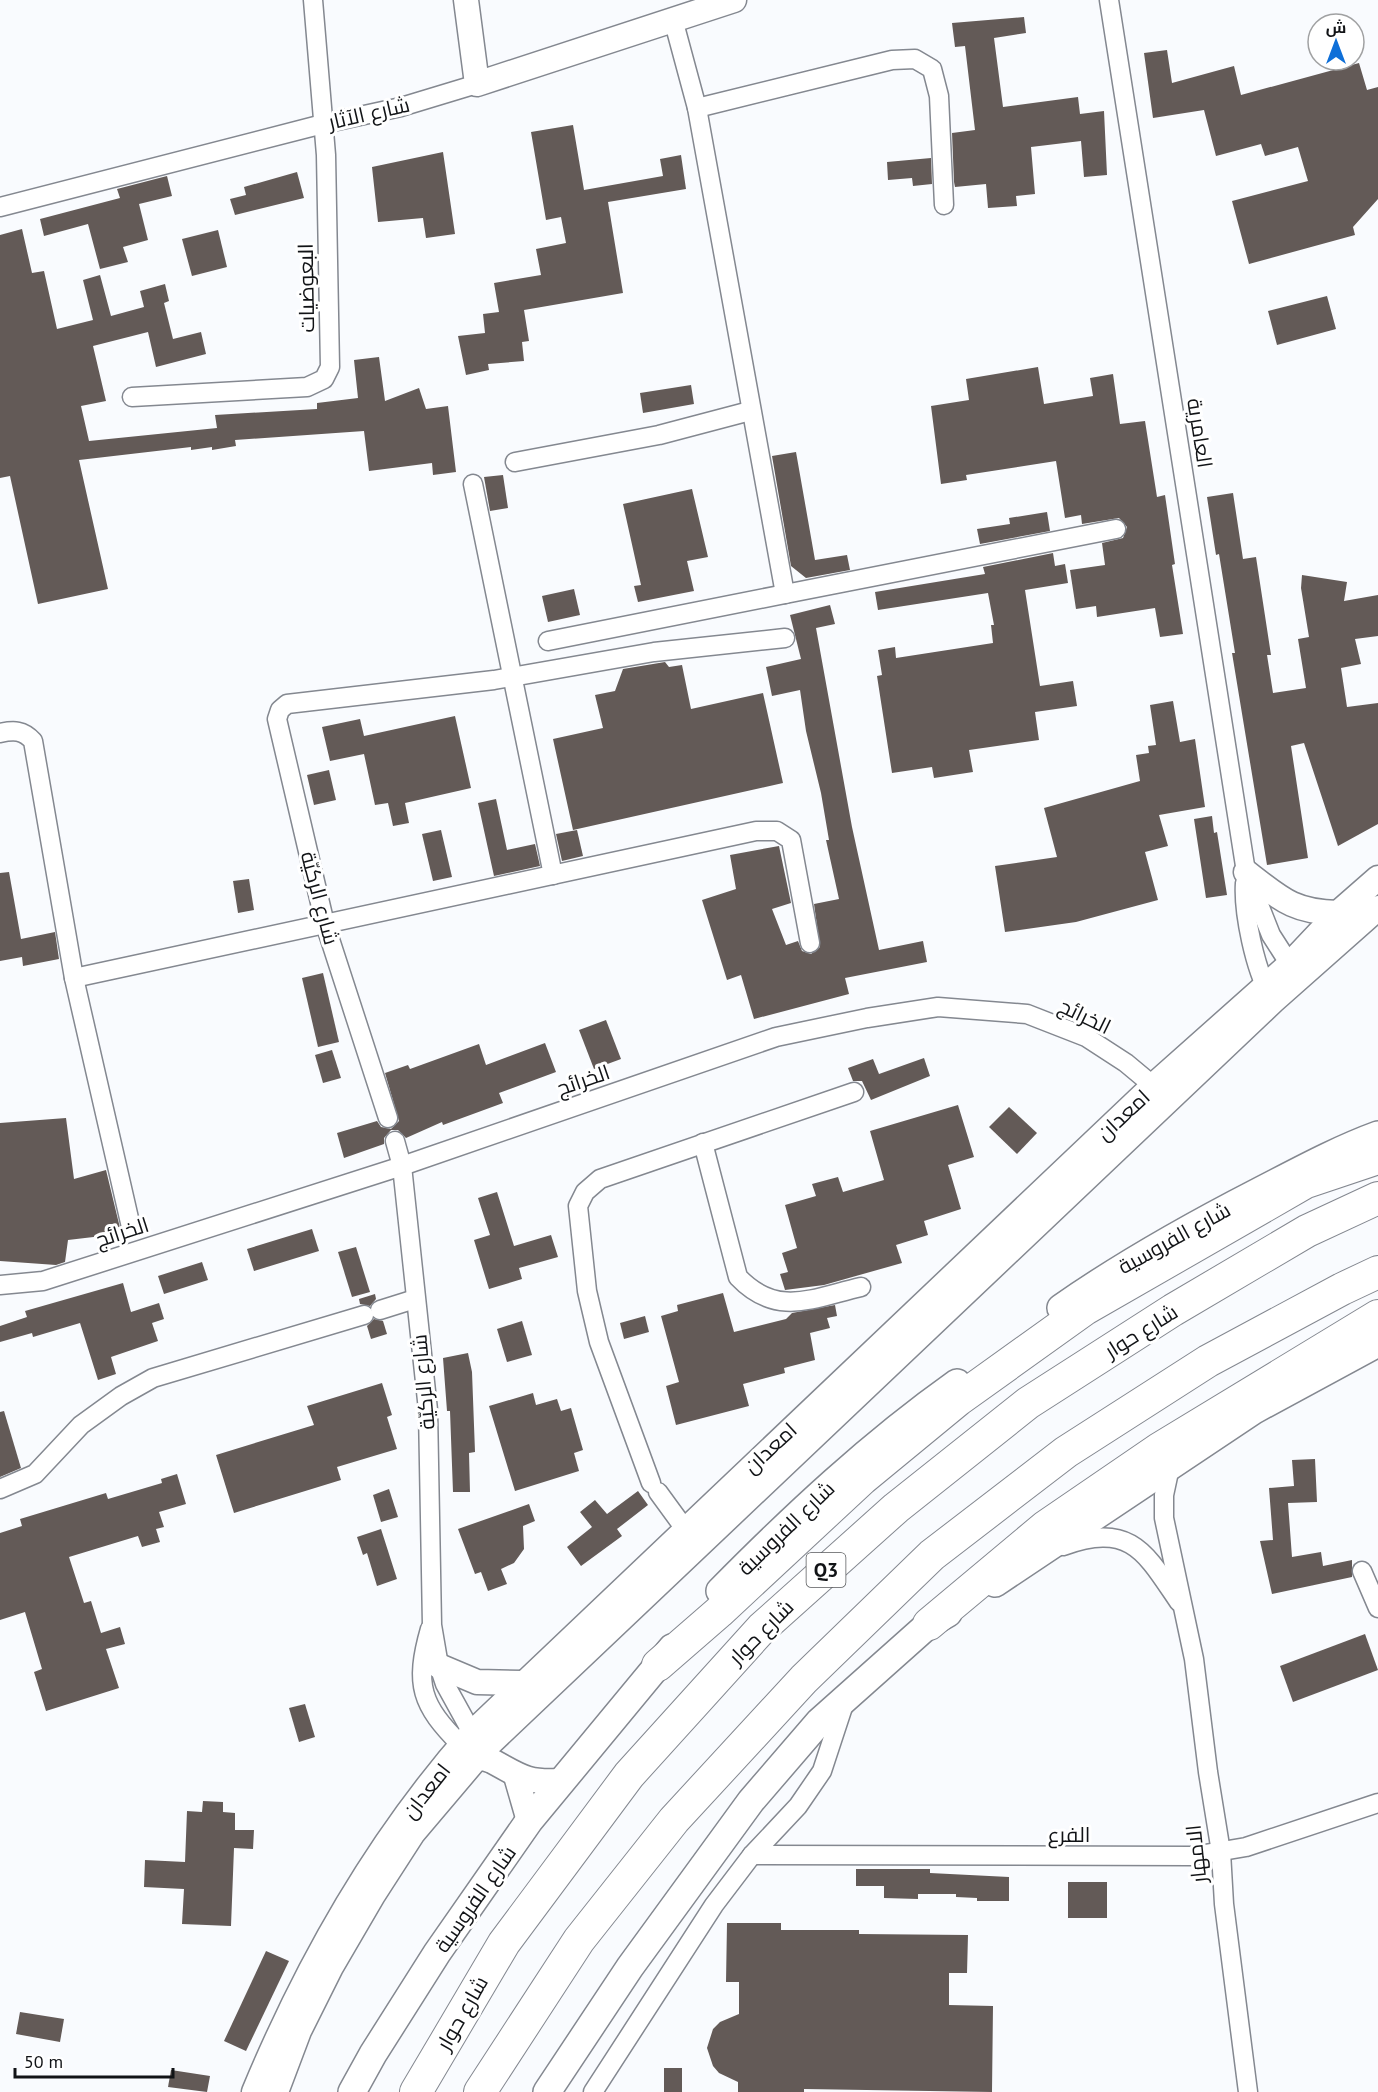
<svg xmlns="http://www.w3.org/2000/svg" width="1378" height="2092" viewBox="0 0 1378 2092" font-family="'PT Sans',Cairo,sans-serif">
  <style>
    .building { fill: #635a57 }
    .lines { fill: none; stroke-linecap: round; stroke-linejoin: round }
    .minor-casing { stroke: #848890; stroke-width: 21 }
    .tertiary-casing { stroke: #848890; stroke-width: 27 }
    .secondary-casing { stroke: #848890; stroke-width: 30 }
    .trunk-casing { stroke: #848890; stroke-width: 34 }
    .minor { stroke: #fff; stroke-width: 18 }
    .tertiary { stroke: #fff; stroke-width: 24 }
    .secondary { stroke: #fff; stroke-width: 27 }
    .trunk { stroke: #fff; stroke-width: 32 }
    .labels { text-anchor: middle; dominant-baseline: central; stroke-width: 6; stroke-linejoin: round; paint-order: stroke }
    .shield { fill: #fff; stroke: #585a5c; stroke-width: 1.5 }
    .shield-label { font-size: 20px; font-weight: bold; fill: #111316 }
    .street-label { font-size: 21px; fill: #111316; stroke: #fff }
  </style>
  <rect width="100%" height="100%" fill="#f9fbfe"/>
  <g class="building">
    <path d="M1024,17L1026,33L994,38L1003,107L1078,97L1080,114L1104,111L1107,175L1084,177L1081,141L1031,147L1035,194L1016,196L1017,206L988,208L986,184L955,187L954,182L952,133L975,130L965,46L955,47L952,23Z"/>
    <path d="M1167,50L1172,83L1234,66L1241,95L1359,63L1367,90L1378,87V199L1353,227L1355,235L1249,264L1232,201L1308,181L1298,147L1265,156L1261,144L1216,156L1204,110L1153,118L1144,53Z"/>
    <path d="M573,125L584,190L663,176L660,159L681,155L686,189L608,202L623,293L524,310L529,341L522,342L524,361L488,364L489,370L466,375L458,336L485,333L483,314L499,312L494,283L541,275L536,249L566,243L561,217L546,220L531,132Z"/>
    <path d="M443,152L455,234L426,238L423,218L378,222L372,167Z"/>
    <path d="M931,158L932,184L913,186L912,178L888,180L887,162Z"/>
    <path d="M297,172L304,198L235,215L230,199L246,195L244,187Z"/>
    <path d="M167,176L172,196L139,204L148,240L123,247L128,262L100,269L88,224L44,236L40,219L120,198L117,189Z"/>
    <path d="M22,229L32,273L44,271L57,329L93,320L83,280L100,275L111,316L144,307L140,291L165,284L169,301L164,303L173,339L201,332L206,354L156,367L148,332L93,346L106,401L81,406L89,441L217,428L215,415L317,409V403L358,398L354,360L379,357L385,401L419,388L426,409L448,406L456,472L433,475L432,463L369,471L364,431L235,440L236,446L212,450V447L191,450V447L79,460L108,589L38,604L10,476L0,478V235Z"/>
    <path d="M218,230L227,267L192,276L182,239Z"/>
    <path d="M1327,296L1336,329L1277,345L1268,311Z"/>
    <path d="M1038,367L1044,404L1093,396L1090,378L1113,374L1120,424L1145,421L1157,497L1165,495L1175,564L1172,565L1183,634L1160,637L1155,608L1097,617L1096,606L1076,609L1070,570L1105,565L1102,543L1123,538L1127,527L1119,518L1082,524L1081,515L1065,518L1056,461L966,475L967,480L941,484L931,406L969,400L966,379Z"/>
    <path d="M691,385L694,404L643,413L640,393Z"/>
    <path d="M796,452L815,560L847,555L850,570L806,578L791,566L772,456Z"/>
    <path d="M503,475L508,508L490,511L484,477Z"/>
    <path d="M692,489L708,557L687,561L694,591L638,602L634,586L641,585L623,504Z"/>
    <path d="M1233,493L1243,559L1256,557L1271,655H1267L1273,693L1306,688L1298,639L1309,637L1301,588L1302,575L1347,582L1344,601L1378,595V636L1355,639L1361,664L1341,668L1347,707L1378,703V824L1338,846L1304,743L1291,746L1308,858L1267,865L1232,653H1235L1219,554L1216,555L1207,497Z"/>
    <path d="M1047,512L1050,531L980,544L977,529L1010,524L1009,518Z"/>
    <path d="M1053,553L1055,566L1065,564L1068,583L1025,590L1040,686L1073,681L1077,706L1035,712L1039,740L969,750L973,772L934,778L932,767L892,773L877,676L882,675L878,650L895,647L896,658L993,643L991,625H994L988,593L878,610L875,592L985,574L983,567Z"/>
    <path d="M574,589L580,615L548,622L542,596Z"/>
    <path d="M830,605L835,624L816,628L852,827L879,950L923,941L927,962L845,978L849,994L754,1019L741,975L727,980L702,900L736,889L730,855L779,846L791,903L772,909L786,945L798,941L802,951L811,954L820,947L814,904L839,899L826,840H829L821,793L806,731L800,690L772,696L766,667L801,659L790,615Z"/>
    <path d="M665,662L669,667L682,665L691,709L763,693L783,783L573,830L553,739L603,728L595,695L615,691L623,669Z"/>
    <path d="M1173,701L1180,742L1195,739L1205,807L1159,815L1168,846L1145,852L1158,900L1076,922L1005,932L995,866L1057,857L1044,808L1140,781L1136,755L1149,753L1148,746L1156,745L1150,705Z"/>
    <path d="M455,716L471,788L405,803L409,823L393,826L388,803L375,805L364,754L330,761L322,727L360,719L364,736Z"/>
    <path d="M329,770L336,800L314,805L307,775Z"/>
    <path d="M496,799L507,850L535,844L540,866L494,876L478,803Z"/>
    <path d="M1212,816L1214,833L1217,832L1227,895L1206,898L1194,819Z"/>
    <path d="M441,830L452,877L433,881L422,834Z"/>
    <path d="M577,830L583,856L562,861L556,834Z"/>
    <path d="M9,872L21,939L55,932L59,959L23,966L22,957L0,961V873Z"/>
    <path d="M249,879L254,910L238,913L233,881Z"/>
    <path d="M323,973L339,1042L318,1047L302,978Z"/>
    <path d="M606,1020L621,1059L594,1069L579,1030Z"/>
    <path d="M545,1043L556,1072L499,1093L503,1103L443,1125L442,1122L406,1138L398,1130H391L384,1138V1144L344,1158L337,1133L377,1121L381,1127L391,1129L399,1121L385,1073L408,1065L410,1069L479,1044L486,1065Z"/>
    <path d="M332,1050L341,1078L323,1083L315,1055Z"/>
    <path d="M924,1058L930,1076L871,1100L862,1081H853L848,1068L873,1059L879,1074Z"/>
    <path d="M958,1105L974,1157L948,1165L961,1209L924,1221L928,1235L896,1245L902,1263L824,1285L785,1290L780,1274L788,1272L782,1253L797,1248L785,1205L816,1196L812,1184L838,1177L843,1192L884,1180L870,1131Z"/>
    <path d="M1009,1107L1037,1133L1017,1154L989,1127Z"/>
    <path d="M66,1118L74,1179L106,1170L120,1228L101,1233L102,1236L68,1240L65,1262L56,1265L0,1261V1123Z"/>
    <path d="M497,1192L514,1246L551,1235L558,1257L519,1268L522,1279L489,1289L474,1240L490,1235L478,1198Z"/>
    <path d="M312,1229L319,1251L254,1271L247,1249Z"/>
    <path d="M356,1247L370,1292L352,1297L338,1252Z"/>
    <path d="M202,1262L208,1280L164,1294L158,1276Z"/>
    <path d="M123,1283L131,1312L159,1303L164,1319L152,1323L158,1341L111,1357L116,1374L98,1380L80,1323L33,1337L32,1333L0,1342V1326L27,1317L25,1311Z"/>
    <path d="M723,1293L734,1332L786,1319L792,1313L835,1305L837,1316L827,1318L830,1328L810,1333L815,1360L784,1368L785,1373L743,1384L749,1406L676,1425L666,1386L679,1382L661,1316L678,1311L677,1305Z"/>
    <path d="M375,1294L376,1299L370,1306L360,1304L359,1299Z"/>
    <path d="M645,1316L649,1332L624,1339L620,1323Z"/>
    <path d="M374,1319L383,1321L387,1334L371,1339L367,1326Z"/>
    <path d="M522,1321L532,1355L507,1362L497,1329Z"/>
    <path d="M468,1353L472,1372L475,1452L469,1453L470,1492H453L450,1411H447L443,1358Z"/>
    <path d="M382,1383L392,1415L387,1417L397,1449L337,1467L341,1480L234,1513L216,1455L314,1425L307,1406Z"/>
    <path d="M533,1393L536,1405L557,1399L561,1411L571,1408L583,1450L574,1453L579,1471L515,1491L489,1406Z"/>
    <path d="M4,1411L21,1468L0,1477V1412Z"/>
    <path d="M1315,1459L1317,1502L1288,1503L1292,1557L1321,1552L1323,1566L1352,1560V1577L1272,1594L1260,1541L1273,1540L1269,1488L1294,1486L1292,1460Z"/>
    <path d="M177,1474L186,1504L159,1512L164,1527L156,1529L160,1542L142,1547L138,1536L69,1557L84,1603L91,1601L101,1633L120,1627L125,1644L106,1649L119,1688L46,1711L34,1672L42,1669L25,1612L0,1620V1533L22,1526L20,1519L106,1493L108,1499L162,1483L161,1479Z"/>
    <path d="M389,1489L398,1517L381,1522L373,1495Z"/>
    <path d="M638,1491L648,1505L617,1529L622,1536L581,1566L567,1547L592,1527L580,1512L595,1500L607,1514Z"/>
    <path d="M529,1504L535,1521L523,1526L524,1549L514,1563L501,1569L507,1584L488,1591L481,1572L475,1574L458,1529Z"/>
    <path d="M381,1529L397,1579L377,1586L367,1553L363,1555L357,1537Z"/>
    <path d="M1365,1634L1378,1670L1293,1702L1280,1666Z"/>
    <path d="M305,1704L315,1737L299,1742L289,1708Z"/>
    <path d="M203,1801L223,1802V1812L235,1813V1830H254L253,1849L234,1848L231,1926L182,1924L184,1889L144,1887L145,1860L185,1862L187,1811L202,1812Z"/>
    <path d="M856,1869H930V1873L1009,1877V1901H977V1898L956,1897V1894H918V1899L884,1898V1886H856Z"/>
    <rect x="1068" y="1882" width="39" height="36"/>
    <path d="M727,1923H781V1930H859V1934L968,1935L967,1973H949V2005L993,2006L992,2092L804,2089V2092H738V2082L719,2073L713,2066L707,2048L713,2029L720,2022L739,2014V1982H726Z"/>
    <path d="M266,1951L289,1961L246,2051L224,2041Z"/>
    <path d="M20,2012L64,2019L60,2042L16,2034Z"/>
    <rect x="664" y="2068" width="18" height="24"/>
    <path d="M171,2070L210,2076L207,2092L168,2087Z"/>
  </g>
  <g class="lines">
    <g class="minor-casing">
      <g id="minor">
        <path d="M1109,0L1246,872L1271,935L1296,974"/>
        <path d="M673,19L697,108L785,594L1116,529"/>
        <path d="M697,108L892,60L915,59L932,69L939,96L944,205"/>
        <path d="M0,207L323,124L401,107L477,84"/>
        <path d="M132,397L307,387L324,379L330,367L326,155L313,0"/>
        <path d="M515,462L659,435L750,411"/>
        <path d="M473,484L553,875"/>
        <path d="M548,641L785,594"/>
        <path d="M0,733C14,730 23,730 33,741L74,978L131,1227"/>
        <path d="M1245,883C1243,913 1255,969 1270,995"/>
        <path d="M74,978L756,831H777L791,840L810,943"/>
        <path d="M388,1118L325,924L277,719L280,710L287,704L494,680L654,652L785,638"/>
        <path d="M395,1141L402,1166L428,1410L432,1625L439,1666L445,1684L472,1733"/>
        <path d="M703,1143L738,1277C777,1318 813,1298 861,1287"/>
        <path d="M0,1285L43,1281L402,1166L776,1037L867,1018L938,1007L1027,1014L1086,1037L1126,1063L1162,1093"/>
        <path d="M380,1310L415,1299"/>
        <path d="M1170,1467L1164,1495V1518L1194,1659L1208,1772L1221,1852L1224,1904L1248,2092"/>
        <path d="M651,1483L599,1342L587,1291L578,1206L585,1192L600,1179L854,1092"/>
        <path d="M0,1489L35,1474L81,1425L121,1396L153,1378L364,1315"/>
        <path d="M658,1492L685,1529"/>
        <path d="M1063,1546C1131,1522 1145,1552 1179,1602"/>
        <path d="M1362,1571L1378,1608"/>
        <path d="M430,1629C414,1685 421,1705 461,1745"/>
        <path d="M752,1855L1193,1856L1246,1847L1378,1803"/>
        <path d="M593,2092L714,1905L752,1855L798,1806L822,1771L845,1701"/>
      </g>
    </g>
    <g class="tertiary-casing">
      <g id="tertiary">
        <path d="M466,0L477,84L734,0"/>
        <path d="M1246,872C1281,899 1293,912 1338,913"/>
        <path d="M439,1666L477,1682L522,1683"/>
        <path d="M466,1750C477,1760 481,1756 492,1761C520,1776 526,1783 560,1781"/>
        <path d="M516,1776L529,1821"/>
        <path d="M254,2092C308,1962 378,1839 472,1733L1154,1085L1289,965L1338,913L1378,878"/>
        <path d="M276,2092L299,2031L331,1967L373,1895L413,1833L485,1748L1273,1001L1378,908"/>
      </g>
    </g>
    <g class="secondary-casing">
      <g id="secondary">
        <path d="M1061,1308C1124,1264 1190,1227 1258,1192C1297,1172 1337,1150 1378,1135"/>
        <path d="M995,1583L1254,1410L1378,1343"/>
        <path d="M720,1591C794,1516 871,1444 957,1383"/>
        <path d="M352,2092L373,2054L437,1953L529,1821L672,1648"/>
        <path d="M547,2092L630,1967L751,1801L819,1722L929,1624L948,1613"/>
      </g>
    </g>
    <g class="trunk-casing">
      <g id="trunk">
        <path d="M929,1624L1045,1527L1159,1449L1378,1316"/>
        <path d="M658,1665L719,1612L862,1479L958,1400L1085,1309L1306,1182L1378,1158"/>
        <path d="M416,2092L504,1943L629,1775L762,1628L896,1508L1028,1403L1173,1310L1307,1231L1378,1198"/>
        <path d="M480,2092L579,1940L674,1820L804,1679L932,1555L1066,1452L1208,1361L1342,1289L1378,1272"/>
      </g>
    </g>
    <use href="#minor" class="minor"/>
    <use href="#tertiary" class="tertiary"/>
    <use href="#secondary" class="secondary"/>
    <use href="#trunk" class="trunk"/>
  </g>
  <g class="labels">
    <rect class="shield" x="806.5" y="1553" width="39" height="34" rx="4.5"/>
    <g class="shield-label">
      <text x="826" y="1570">Q3</text>
    </g>
    <g class="street-label">
      <text transform="translate(369 113) rotate(-13)">شارع الآثار</text>
      <text transform="translate(306 288) rotate(-91)">البعوضيات</text>
      <text transform="translate(1200 433) rotate(81)">العامرية</text>
      <text transform="translate(320 898) rotate(75)">شارع الركيّة</text>
      <text transform="translate(1085 1016) rotate(26)">الخرائج</text>
      <text transform="translate(583 1080) rotate(-19)">الخرائج</text>
      <text transform="translate(1123 1115) rotate(-43)">امعدان</text>
      <text transform="translate(122 1232) rotate(-18)">الخرائج</text>
      <text transform="translate(1174 1238) rotate(-29)">شارع الفروسية</text>
      <text transform="translate(1141 1331) rotate(-32)">شارع حوار</text>
      <text transform="translate(423 1382) rotate(-95)">شارع الركيّة</text>
      <text transform="translate(770 1448) rotate(-43)">امعدان</text>
      <text transform="translate(786 1528) rotate(-44)">شارع الفروسية</text>
      <text transform="translate(761 1632) rotate(-45)">شارع حوار</text>
      <text transform="translate(426 1791) rotate(-52)">امعدان</text>
      <text x="1069" y="1834">الفرع</text>
      <text transform="translate(1196 1854) rotate(-96)">الامهار</text>
      <text transform="translate(475 1899) rotate(-55)">شارع الفروسية</text>
      <text transform="translate(462 2013) rotate(-60)">شارع حوار</text>
    </g>
  </g>
  <g transform="translate(1336 42)"><circle r="28" fill="#ffffff" stroke="#a0a1a2" stroke-width="1.5"/>
  <path d="M0-4.5L10 22L0 15L-10 22Z" fill="#0e6fd8"/>
  <text y="-9" font-size="16" font-weight="bold" text-anchor="middle" fill="#111316">ش</text>
  </g>
  <path d="M15 2068v9h158v-9" fill="none" stroke="#111316" stroke-width="3"/>
  <text x="24" y="2068" font-size="18" fill="#111316" stroke="#ffffff" stroke-width="4.5" paint-order="stroke">50 m</text>
</svg>
